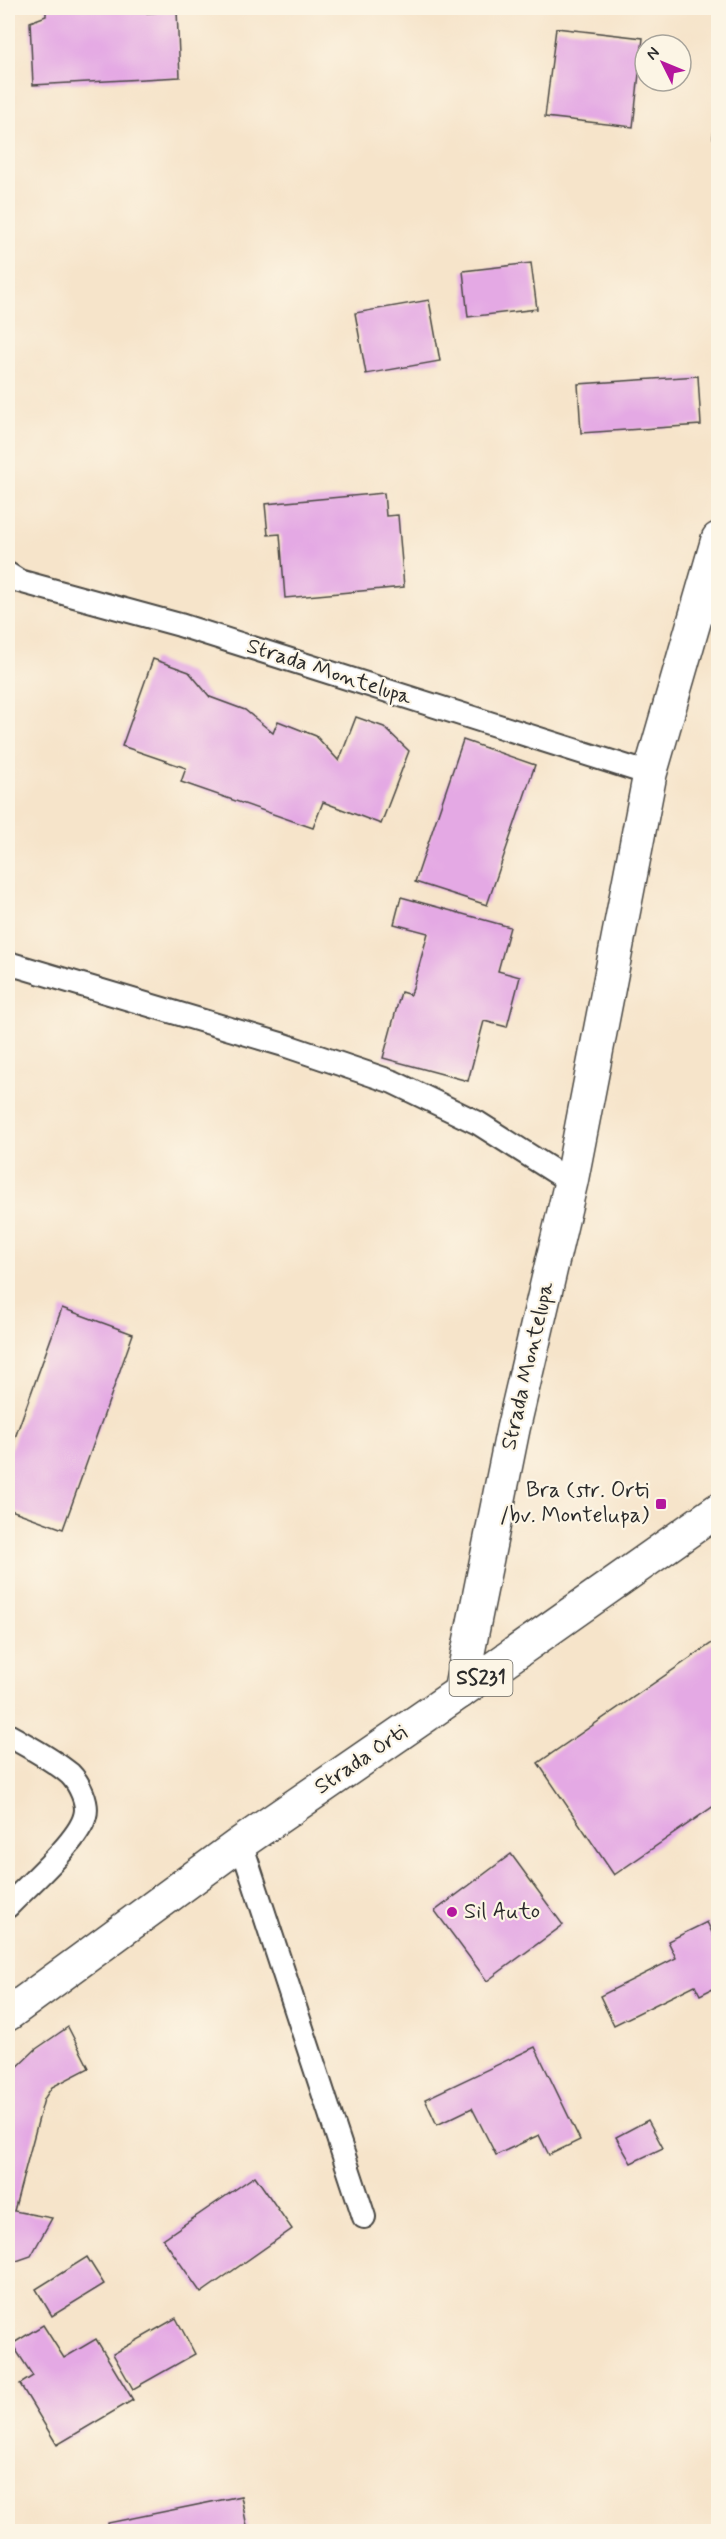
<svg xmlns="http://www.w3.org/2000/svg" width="726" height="2539" viewBox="0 0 726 2539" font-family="Mynerve,sans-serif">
  <rect width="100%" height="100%" fill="#fcf5e5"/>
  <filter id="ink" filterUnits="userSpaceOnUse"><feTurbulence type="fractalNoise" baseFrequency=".0167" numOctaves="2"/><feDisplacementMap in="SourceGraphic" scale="12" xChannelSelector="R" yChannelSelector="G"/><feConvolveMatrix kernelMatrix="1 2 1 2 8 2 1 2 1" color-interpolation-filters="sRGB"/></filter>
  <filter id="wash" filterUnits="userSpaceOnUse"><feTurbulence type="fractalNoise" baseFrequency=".008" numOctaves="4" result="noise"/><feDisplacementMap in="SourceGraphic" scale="24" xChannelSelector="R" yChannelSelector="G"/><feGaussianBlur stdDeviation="1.35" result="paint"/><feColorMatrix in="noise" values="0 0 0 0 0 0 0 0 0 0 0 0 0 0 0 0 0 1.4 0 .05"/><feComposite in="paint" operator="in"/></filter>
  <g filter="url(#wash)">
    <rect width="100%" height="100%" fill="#f6e4ca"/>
    <g id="blocks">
      <g fill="#e4a9e4">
        <polygon points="46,8 146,8 147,13 177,11 180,77 33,85 30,22 46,16"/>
        <polygon points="556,28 643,38 633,127 545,117"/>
        <polygon points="717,103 718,103 718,139 713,138"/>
        <polygon points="531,263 537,309 468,317 463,271"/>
        <polygon points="429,300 440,361 366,374 355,313"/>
        <polygon points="698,376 701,425 581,433 578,384"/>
        <polygon points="384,493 386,516 398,515 404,587 285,598 280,534 268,535 265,504"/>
        <polygon points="153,659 189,672 210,697 245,710 273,733 278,721 316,736 339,761 356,717 384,727 409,751 381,824 323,802 313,828 181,782 186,768 122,746"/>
        <polygon points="463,740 535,765 487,905 415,882"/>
        <polygon points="401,897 510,927 498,971 520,977 507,1027 484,1021 468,1081 383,1058 401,992 411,995 428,933 394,924"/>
        <polygon points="62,1308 133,1334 63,1529 8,1509 8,1457"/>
        <polygon points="718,1639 718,1803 614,1875 538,1763"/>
        <polygon points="511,1854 563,1925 487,1981 435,1911"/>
        <polygon points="707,1922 718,1945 718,1986 700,1995 695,1985 614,2025 600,1996 676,1958 668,1941"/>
        <polygon points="68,2027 89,2068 52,2087 44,2099 14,2211 52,2218 31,2256 8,2264 8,2076 36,2049"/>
        <polygon points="535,2047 580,2140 549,2155 539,2135 496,2155 472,2108 437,2125 425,2099"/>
        <polygon points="648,2120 663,2148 631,2163 616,2137"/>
        <polygon points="255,2176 292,2229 201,2293 163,2239"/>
        <polygon points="87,2257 104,2284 52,2316 36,2289"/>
        <polygon points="176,2318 195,2354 133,2389 113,2354"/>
        <polygon points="43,2325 64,2358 96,2339 133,2400 57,2445 20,2384 33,2376 12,2344"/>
        <polygon points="241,2496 248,2532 109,2532 108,2523"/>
      </g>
    </g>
  </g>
  <g filter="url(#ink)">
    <use href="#blocks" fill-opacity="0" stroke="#494743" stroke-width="1.5"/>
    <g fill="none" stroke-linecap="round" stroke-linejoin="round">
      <defs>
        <g id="lane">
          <polyline points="8,574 19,581 180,625 650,774"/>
          <polyline points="8,963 284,1045 393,1082 478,1123 571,1182"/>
          <path d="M8,1735C29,1747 51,1758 70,1774C79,1783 89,1803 85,1816C79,1841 27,1886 8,1906"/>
          <polyline points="241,1843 364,2217"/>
        </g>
        <polyline id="street" points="460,1692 513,1429 571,1182 650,774 718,539"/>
        <polyline id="primary" points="8,2014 241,1843 460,1692 718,1510"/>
      </defs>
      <use href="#lane" stroke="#494743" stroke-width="26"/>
      <use href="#street" stroke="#494743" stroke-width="36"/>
      <use href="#primary" stroke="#494743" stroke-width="36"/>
      <use href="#lane" stroke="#fff" stroke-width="22"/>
      <use href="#street" stroke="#fff" stroke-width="33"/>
      <use href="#primary" stroke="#fff" stroke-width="33"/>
    </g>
  </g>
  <g fill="#b5179e" stroke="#fcf5e5" stroke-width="2">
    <rect x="655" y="1498" width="12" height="12" rx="3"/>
    <circle cx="452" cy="1912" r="6"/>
  </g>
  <g text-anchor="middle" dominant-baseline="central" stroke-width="4.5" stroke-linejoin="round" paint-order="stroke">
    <rect fill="#fcf5e5" stroke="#6a6863" stroke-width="1.5" x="449.5" y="1660" width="63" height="36" rx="4.5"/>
    <g font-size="21" font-weight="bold" fill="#2b2b2b">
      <text x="481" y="1678">SS231</text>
    </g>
    <g font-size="22" fill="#2b2b2b" stroke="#fcf5e5">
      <text transform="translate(329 672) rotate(18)">Strada Montelupa</text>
      <text transform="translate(528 1366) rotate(-77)">Strada Montelupa</text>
      <text transform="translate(361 1760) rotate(-34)">Strada Orti</text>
    </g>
    <g font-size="22" fill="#2b2b2b" stroke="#fcf5e5" text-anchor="end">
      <text x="649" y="1491">Bra (str. Orti<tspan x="649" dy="25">/bv. Montelupa)</tspan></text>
      <text x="464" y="1912" text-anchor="start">Sil Auto</text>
    </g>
  </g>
  <rect width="726" height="2539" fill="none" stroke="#fcf5e5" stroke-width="30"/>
  <g transform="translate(663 63) rotate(313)"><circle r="28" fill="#fcf5e5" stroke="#a8a49b" stroke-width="1.5"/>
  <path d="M0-4.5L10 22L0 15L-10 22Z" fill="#b5179e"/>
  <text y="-9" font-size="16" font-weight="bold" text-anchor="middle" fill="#2b2b2b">N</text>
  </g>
</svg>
